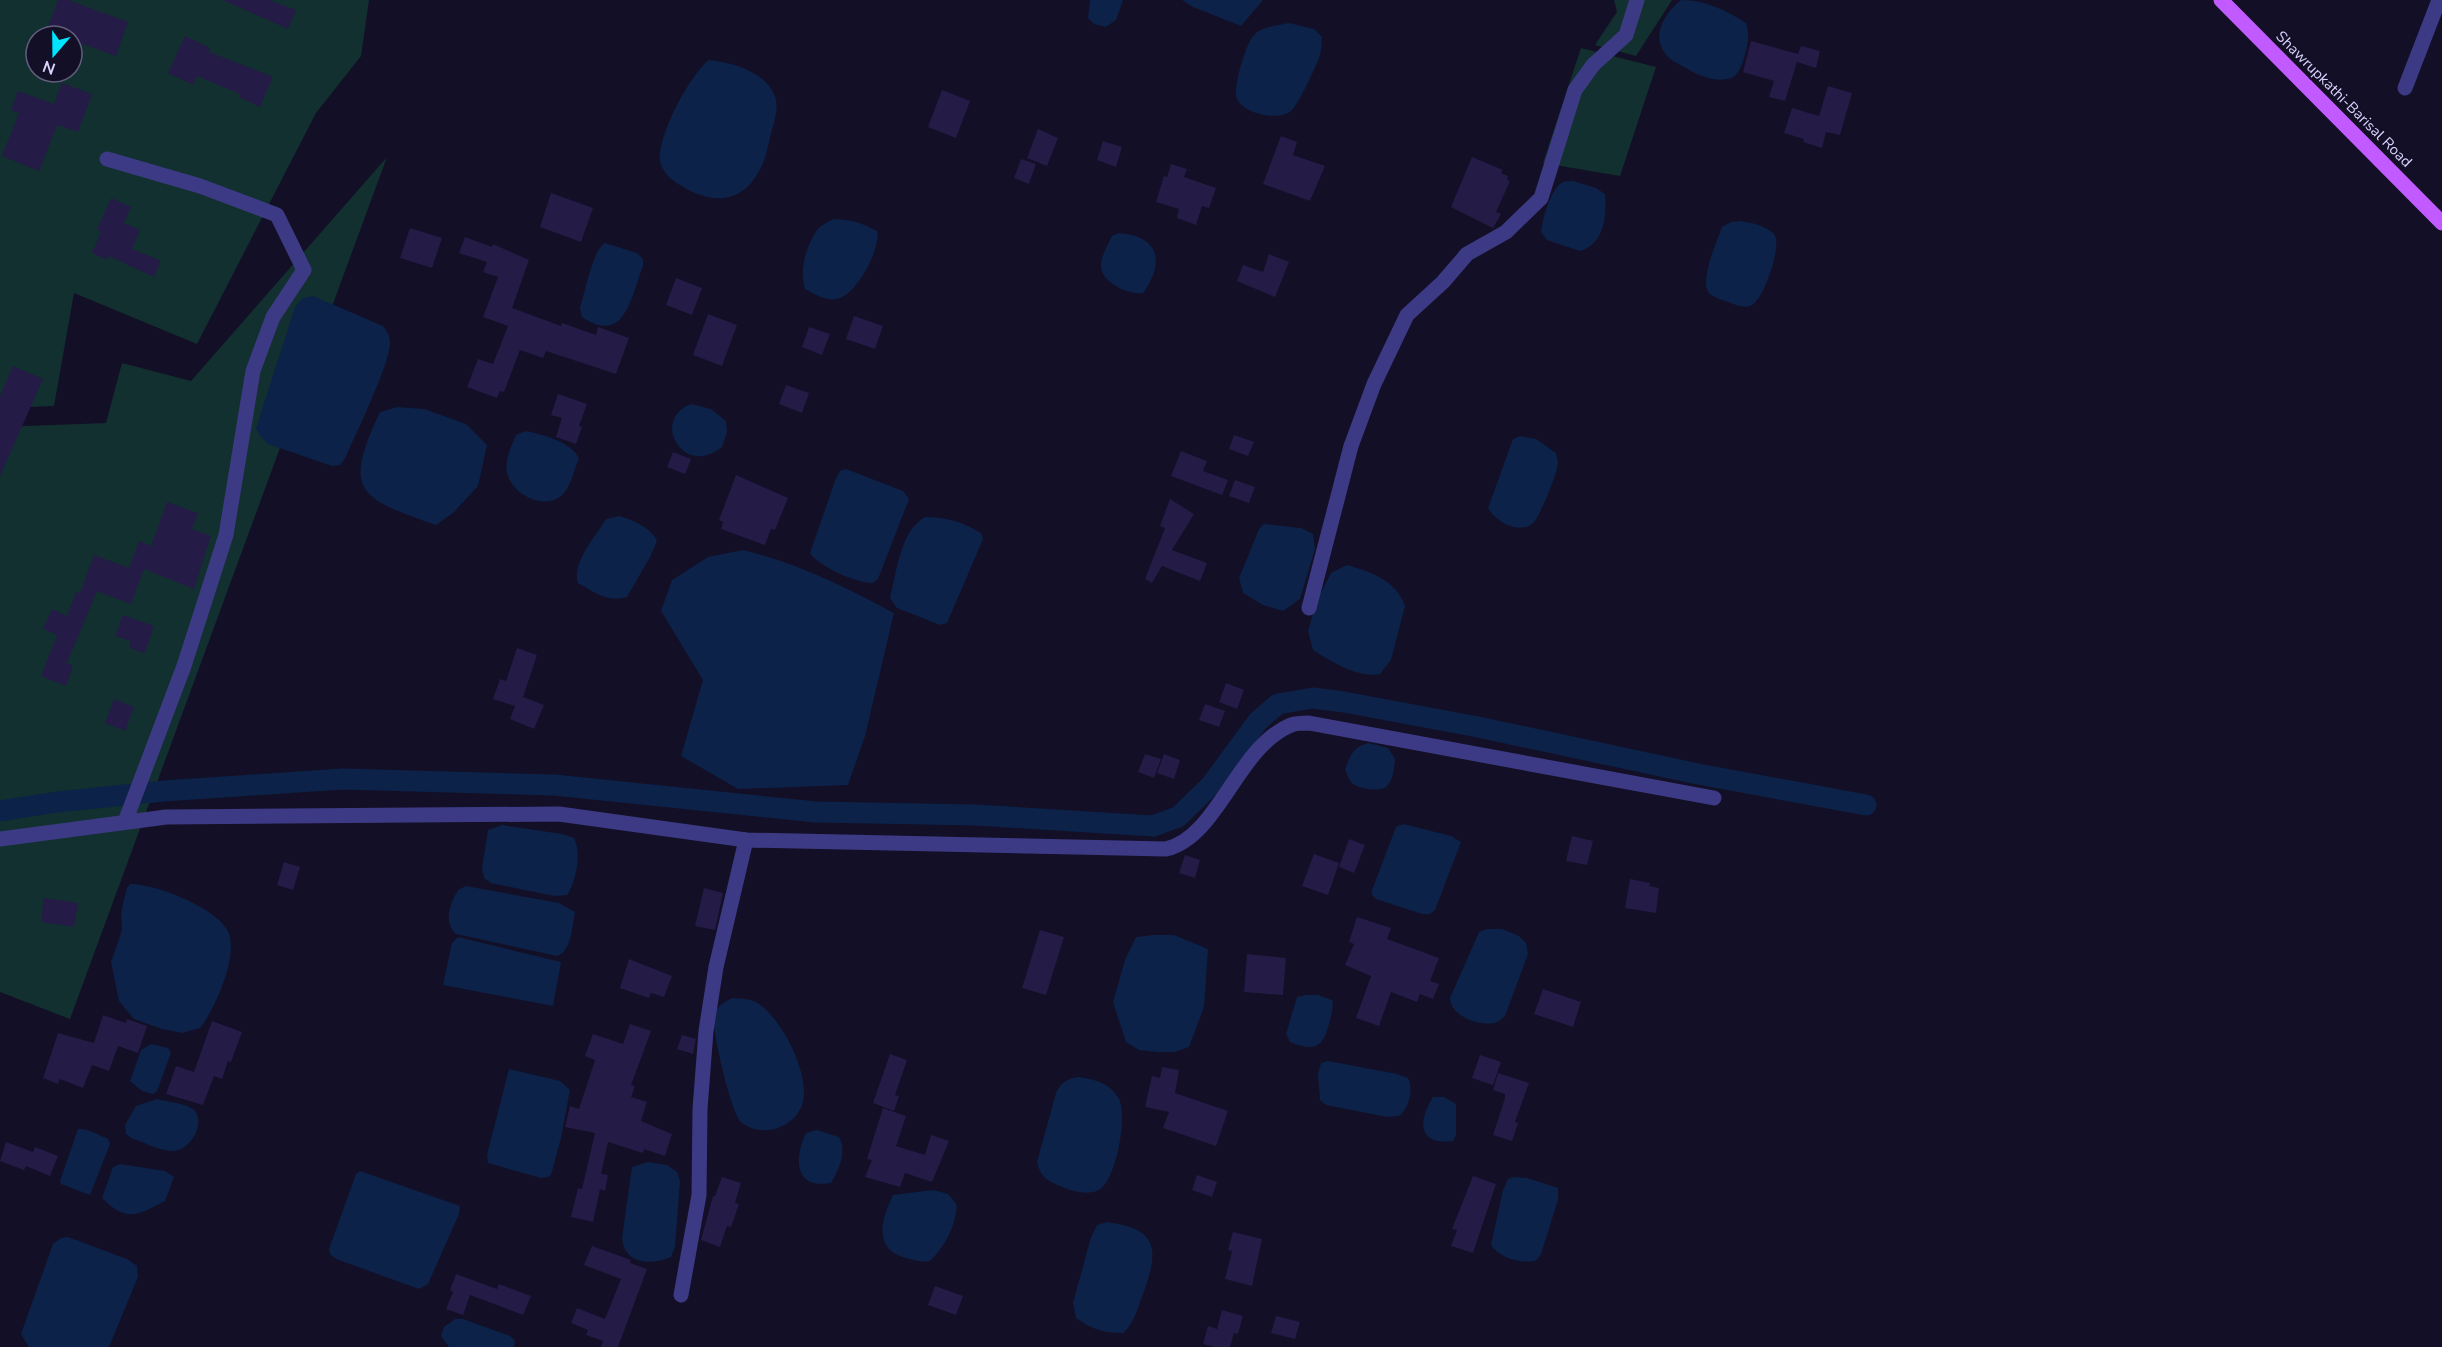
<svg xmlns="http://www.w3.org/2000/svg" width="2442" height="1347" viewBox="0 0 2442 1347" font-family="'Nunito Sans',sans-serif">
  <rect width="100%" height="100%" fill="#130f26"/>
  <g fill="#12302f" fill-rule="evenodd">
    <path d="M0,0H369L361,56L316,113L197,344L74,293L54,406L0,408ZM36,36H72V72H36Z"/>
    <polygon points="1614,0 1672,0 1636,56 1595,45 1617,12"/>
    <polygon points="1581,48 1656,67 1620,176 1543,163"/>
    <polygon points="387,157 70,1019 0,992 0,427 106,423 122,363 191,381"/>
  </g>
  <g fill="#0c2248">
    <polygon points="1090,0 1123,0 1116,20 1106,27 1094,24 1088,18"/>
    <polygon points="1182,0 1263,0 1241,26 1193,7"/>
    <path d="M1681,0C1705,0 1726,10 1746,23C1750,34 1748,44 1745,55C1743,62 1739,75 1731,78C1717,83 1699,76 1686,68C1680,65 1672,61 1667,56C1650,36 1664,14 1681,0Z"/>
    <path d="M1289,23L1314,29L1322,37C1321,42 1322,49 1320,55C1317,65 1298,106 1290,112C1282,117 1273,116 1264,115C1254,113 1241,108 1237,99C1232,90 1246,41 1255,34C1262,27 1279,25 1289,23Z"/>
    <path d="M708,60C731,62 764,71 774,94C780,106 774,122 771,134C768,144 767,156 762,165C745,204 713,206 680,185C669,179 657,166 660,152C665,123 687,81 708,60Z"/>
    <path d="M1573,181L1596,188L1605,194C1607,216 1604,244 1580,251L1547,240L1541,232C1542,220 1551,187 1563,182C1566,181 1570,181 1573,181Z"/>
    <path d="M833,219C849,219 863,223 877,231C881,249 856,297 836,299C824,301 815,294 805,289C799,269 806,247 817,230C821,225 828,222 833,219Z"/>
    <path d="M1740,221C1752,223 1765,225 1774,234C1783,244 1764,299 1752,305C1743,309 1734,304 1725,301C1720,299 1713,297 1709,293C1699,282 1717,241 1722,227L1731,222Z"/>
    <path d="M1119,233C1160,236 1165,263 1143,293C1129,295 1103,283 1101,268C1100,257 1108,245 1112,236Z"/>
    <path d="M605,243L637,253L643,259V266C631,297 625,346 582,317L580,309C584,295 593,249 605,243Z"/>
    <path d="M313,296L383,326C387,331 390,336 390,343C390,364 356,433 346,457L340,465L332,466L268,444L260,436L256,428L295,307L303,298Z"/>
    <path d="M691,404L711,409L726,421L727,432L722,447C683,479 650,419 691,404Z"/>
    <path d="M397,407L424,409L466,424L487,445L478,486L454,512L436,525C359,498 342,492 380,412Z"/>
    <path d="M526,431C543,435 570,441 579,458C574,469 571,488 561,496C544,510 514,495 508,476C503,463 511,447 516,435Z"/>
    <path d="M1520,436L1536,439L1556,453C1556,456 1558,458 1558,462C1558,472 1541,514 1534,522C1522,536 1495,522 1488,508L1513,439Z"/>
    <path d="M846,469L903,491L909,499L878,579L873,583C857,584 818,566 810,553L836,478L840,471Z"/>
    <path d="M619,516C631,519 652,528 657,541L650,557L627,597C608,603 594,592 578,583C571,563 596,536 606,519Z"/>
    <path d="M925,517C946,517 964,522 982,534L983,539L947,623L940,625L897,608L890,598C897,571 900,531 925,517Z"/>
    <polygon points="1264,524 1301,528 1313,534 1315,549 1300,599 1283,611 1263,605 1243,593 1239,578 1259,529"/>
    <path d="M743,550C797,563 845,587 894,613L865,736L848,785L738,789L681,756L703,680L661,611L672,580L708,557Z"/>
    <path d="M1347,565C1371,572 1396,580 1405,606L1391,660L1380,674C1357,678 1332,662 1313,650L1308,631L1317,600L1331,573Z"/>
    <path d="M1369,743L1388,748L1395,759C1394,768 1394,780 1386,787C1378,792 1359,789 1352,783C1349,780 1347,774 1345,770C1350,756 1353,746 1369,743Z"/>
    <polygon points="1403,824 1451,836 1461,842 1435,910 1430,914 1422,914 1376,899 1372,895 1372,890 1396,827"/>
    <path d="M502,825L562,834L574,838C582,853 576,882 567,895L554,896L491,883L484,878L482,868L488,830Z"/>
    <path d="M130,884C156,884 211,906 226,928C242,949 215,1010 200,1028L182,1033L162,1029L134,1019L119,1001L111,962L122,930L121,912L127,888Z"/>
    <path d="M466,886L559,903L575,912C572,926 572,951 557,956L456,934C443,922 450,903 458,890Z"/>
    <path d="M1487,929H1502L1519,936L1526,943L1528,954L1505,1016C1504,1017 1498,1022 1497,1022C1481,1028 1450,1016 1450,998L1479,932Z"/>
    <polygon points="1153,935 1174,935 1208,949 1204,1007 1189,1047 1175,1052 1157,1052 1139,1050 1126,1042 1113,1002 1125,960 1136,937"/>
    <polygon points="458,937 561,962 553,1006 443,985 452,943"/>
    <path d="M1306,995H1318L1332,1000C1334,1008 1331,1015 1329,1024C1323,1048 1314,1052 1290,1042L1286,1034L1297,997Z"/>
    <path d="M733,998C742,999 751,998 759,1004C783,1020 812,1078 802,1105C794,1128 762,1139 741,1122C732,1115 711,1029 714,1016C716,1006 724,1002 733,998Z"/>
    <polygon points="151,1044 168,1048 171,1053 157,1091 153,1094 142,1091 130,1081 141,1050"/>
    <path d="M1328,1061L1397,1074L1408,1078C1414,1090 1409,1108 1399,1116L1387,1117L1326,1105L1320,1100L1318,1074L1321,1063Z"/>
    <polygon points="509,1069 560,1081 570,1090 561,1138 551,1175 548,1177 541,1178 488,1163 487,1155"/>
    <path d="M1078,1077C1094,1079 1109,1083 1118,1097C1129,1113 1116,1185 1097,1191C1085,1195 1071,1191 1060,1186C1047,1181 1040,1176 1037,1162L1056,1093C1061,1082 1067,1079 1078,1077Z"/>
    <path d="M1433,1097H1444L1456,1104V1135L1453,1141C1417,1146 1418,1120 1433,1097Z"/>
    <path d="M157,1099C168,1102 186,1103 194,1110C207,1123 189,1153 171,1151C158,1150 143,1142 131,1138L126,1134L125,1125L136,1106Z"/>
    <path d="M78,1129C88,1128 99,1135 108,1139L110,1144L90,1195L61,1184L60,1181Z"/>
    <path d="M817,1130L839,1137C847,1151 839,1170 831,1183C794,1190 794,1158 806,1133Z"/>
    <path d="M648,1162L667,1165L677,1172L680,1181L675,1247L671,1257C651,1266 624,1264 622,1238L632,1167Z"/>
    <path d="M120,1164L165,1171L174,1177L165,1201C137,1215 127,1223 102,1198L113,1167Z"/>
    <polygon points="360,1171 460,1206 459,1214 428,1284 419,1289 336,1259 330,1254 329,1249 356,1174"/>
    <path d="M1513,1177L1527,1178L1558,1188V1200L1541,1254L1537,1260C1523,1265 1499,1258 1491,1245L1503,1190L1508,1179Z"/>
    <path d="M934,1190L948,1194L957,1205C955,1227 946,1245 930,1261C922,1263 915,1260 906,1258C873,1250 881,1219 893,1195Z"/>
    <path d="M1107,1222C1162,1229 1158,1253 1142,1297C1137,1309 1134,1324 1123,1333C1104,1333 1091,1329 1076,1318L1073,1303L1091,1237L1097,1225Z"/>
    <polygon points="68,1237 127,1259 137,1266 138,1277 109,1347 29,1347 21,1334 53,1244 61,1238"/>
    <polygon points="455,1319 463,1319 510,1336 515,1341 514,1347 449,1347 441,1336 444,1327"/>
  </g>
  <g fill="none" stroke-linecap="round" stroke-linejoin="round">
    <polyline stroke="#0c2248" stroke-width="21" points="0,811 57,802 164,791 343,779 554,785 816,812 976,815 1153,826 1178,817 1211,785 1258,721 1278,704 1313,698 1344,702 1478,727 1698,774 1866,805"/>
  </g>
  <g fill="#241b47">
    <polygon points="58,0 68,0 128,22 116,56 72,40 72,36 62,36 47,30"/>
    <polygon points="223,0 269,0 296,10 288,29"/>
    <polygon points="185,36 210,48 209,52 273,77 260,107 239,97 240,94 197,76 193,85 168,73"/>
    <polygon points="1751,41 1798,54 1801,46 1820,51 1816,68 1797,62 1785,101 1769,97 1774,81 1743,72"/>
    <polygon points="62,83 92,94 78,132 57,125 39,171 2,156 19,113 11,110 18,91 54,104"/>
    <polygon points="1828,86 1852,93 1840,135 1826,132 1822,148 1803,142 1804,139 1784,133 1792,108 1819,116"/>
    <polygon points="942,90 970,101 956,138 928,127"/>
    <polygon points="1038,129 1058,138 1047,166 1027,158"/>
    <polygon points="1281,136 1297,142 1293,155 1325,166 1310,201 1263,184"/>
    <polygon points="1103,141 1122,147 1116,167 1097,160"/>
    <polygon points="1472,157 1503,170 1501,173 1508,176 1507,180 1510,181 1496,212 1501,214 1493,228 1451,207"/>
    <polygon points="1021,159 1036,164 1029,184 1014,178"/>
    <polygon points="1171,164 1187,169 1184,177 1216,188 1209,208 1202,206 1196,225 1177,218 1179,209 1156,202 1164,176 1167,177"/>
    <polygon points="551,193 593,208 581,242 540,227"/>
    <polygon points="111,198 131,207 124,223 140,230 132,249 161,261 154,277 109,256 107,260 92,253 101,232 97,230"/>
    <polygon points="410,228 442,238 432,268 400,258"/>
    <polygon points="465,237 492,247 493,244 529,260 512,308 561,326 562,323 596,335 598,327 629,338 616,374 546,351 543,358 520,350 504,392 500,391 497,398 467,387 478,359 493,364 508,326 483,317 498,277 483,272 487,262 459,253"/>
    <polygon points="1269,254 1289,262 1275,297 1237,281 1243,265 1263,272"/>
    <polygon points="676,278 702,288 692,315 666,305"/>
    <polygon points="708,314 737,325 722,366 693,355"/>
    <polygon points="854,316 883,326 875,349 846,339"/>
    <polygon points="809,327 830,334 822,355 802,347"/>
    <polygon points="13,366 43,379 0,476 0,396"/>
    <polygon points="786,385 809,393 802,413 779,404"/>
    <polygon points="558,394 587,404 579,426 582,427 576,444 556,437 562,418 551,415"/>
    <polygon points="1234,435 1254,442 1248,456 1229,449"/>
    <polygon points="1181,451 1207,461 1203,471 1228,480 1222,495 1171,476"/>
    <polygon points="673,452 691,459 685,474 667,467"/>
    <polygon points="736,475 788,498 775,530 771,529 765,545 721,529 723,522 719,520"/>
    <polygon points="1235,480 1255,487 1249,503 1229,496"/>
    <polygon points="1170,499 1194,514 1172,550 1207,563 1200,581 1162,566 1152,583 1145,579 1165,528 1160,526"/>
    <polygon points="167,502 198,513 192,529 211,536 194,589 144,569 131,604 97,591 67,663 73,666 66,686 41,676 57,635 43,629 52,609 67,616 76,592 80,593 94,555 129,568 139,541 151,546"/>
    <polygon points="123,615 154,626 145,653 129,648 131,641 115,636"/>
    <polygon points="517,648 537,655 523,697 544,705 534,729 510,719 515,706 493,699 500,679 506,681"/>
    <polygon points="1226,683 1244,690 1237,709 1219,702"/>
    <polygon points="114,699 134,707 125,731 105,723"/>
    <polygon points="1205,704 1225,711 1219,727 1199,720"/>
    <polygon points="1145,754 1161,759 1154,778 1138,772"/>
    <polygon points="1164,754 1180,760 1174,779 1157,773"/>
    <polygon points="1572,836 1593,841 1587,865 1566,861"/>
    <polygon points="1349,839 1365,845 1354,873 1339,867"/>
    <polygon points="1314,854 1339,863 1328,895 1302,886"/>
    <polygon points="1185,855 1200,860 1195,878 1179,873"/>
    <polygon points="284,862 300,867 293,890 277,885"/>
    <polygon points="1630,879 1650,883 1649,886 1659,888 1656,913 1625,908"/>
    <polygon points="704,888 723,893 715,930 695,926"/>
    <polygon points="44,898 78,903 74,927 41,922"/>
    <polygon points="1357,917 1391,928 1387,939 1439,958 1430,981 1439,984 1433,999 1420,994 1417,1002 1391,992 1379,1026 1356,1018 1371,976 1345,965 1354,944 1349,942"/>
    <polygon points="1040,930 1064,937 1046,995 1022,988"/>
    <polygon points="1247,954 1286,958 1283,995 1244,992"/>
    <polygon points="629,959 672,976 664,997 651,993 649,998 620,988"/>
    <polygon points="1543,989 1581,1002 1573,1027 1534,1014"/>
    <polygon points="103,1015 126,1023 127,1019 147,1026 138,1053 118,1046 109,1071 92,1065 83,1088 60,1079 58,1084 43,1078 58,1033 94,1043"/>
    <polygon points="212,1021 242,1032 231,1062 228,1061 222,1079 214,1076 203,1105 166,1094 176,1066 194,1072"/>
    <polygon points="630,1024 651,1031 631,1085 635,1086 631,1097 647,1102 641,1121 672,1134 665,1156 644,1149 643,1153 608,1142 601,1174 608,1175 605,1191 600,1189 593,1222 571,1217 578,1188 582,1189 595,1133 565,1127 570,1106 579,1109 595,1060 585,1056 593,1034 623,1044"/>
    <polygon points="682,1035 696,1039 693,1054 677,1049"/>
    <polygon points="890,1054 907,1060 895,1095 899,1096 894,1111 873,1103"/>
    <polygon points="1480,1055 1501,1062 1493,1085 1472,1078"/>
    <polygon points="1162,1067 1179,1070 1175,1093 1228,1111 1216,1146 1163,1128 1169,1112 1145,1107 1152,1076 1160,1078"/>
    <polygon points="1498,1073 1529,1083 1515,1122 1518,1123 1512,1141 1493,1135 1505,1098 1505,1094 1493,1090"/>
    <polygon points="883,1108 906,1116 896,1146 925,1155 931,1135 949,1141 932,1182 905,1173 900,1187 865,1177 872,1160 867,1159"/>
    <polygon points="6,1142 33,1152 35,1147 58,1156 50,1176 26,1166 24,1170 0,1161"/>
    <polygon points="1197,1175 1217,1182 1212,1197 1192,1190"/>
    <polygon points="1473,1176 1496,1184 1473,1253 1451,1246 1457,1230 1452,1229"/>
    <polygon points="722,1177 741,1183 735,1203 739,1204 731,1227 727,1226 720,1247 701,1240 713,1196 715,1196"/>
    <polygon points="1233,1232 1262,1239 1252,1286 1225,1279 1232,1251 1228,1250"/>
    <polygon points="592,1246 631,1260 630,1263 647,1269 618,1347 601,1347 603,1341 586,1335 588,1330 571,1323 577,1308 605,1319 621,1279 584,1265"/>
    <polygon points="456,1274 497,1289 499,1284 531,1296 523,1315 470,1295 463,1315 446,1309 453,1292 450,1290"/>
    <polygon points="935,1286 963,1296 956,1315 928,1305"/>
    <polygon points="1222,1310 1243,1316 1238,1334 1234,1333 1230,1347 1214,1347 1203,1344 1208,1326 1217,1329"/>
    <polygon points="1276,1316 1300,1322 1295,1339 1271,1333"/>
  </g>
  <g fill="none" stroke-linecap="round" stroke-linejoin="round">
    <g stroke="#3d3a85" stroke-width="15">
      <polyline points="2405,88 2439,0"/>
      <polyline points="107,159 200,186 277,215 304,270 273,317 253,371 226,535 184,666 125,822"/>
      <polyline points="1309,608 1351,446 1374,384 1407,315 1443,282 1467,254 1506,232 1541,198 1575,90 1593,65 1626,35 1637,0"/>
      <path d="M0,839L166,817L559,814L746,840L1166,849C1219,836 1237,747 1291,725C1296,723 1303,723 1309,723L1714,798"/>
      <polyline points="681,1295 699,1195 700,1109 706,1031 716,967 746,840"/>
    </g>
    <polyline stroke="#c25bff" stroke-width="15" points="2221,0 2442,223"/>
  </g>
  <g text-anchor="middle" dominant-baseline="central" stroke-width="4.5" stroke-linejoin="round" paint-order="stroke">
    <g font-size="15" fill="#d9d4ff" stroke="#130f26">
      <text transform="translate(2344 99) rotate(45)">Shawrupkathi-Barisal Road</text>
    </g>
  </g>
  <g transform="translate(54 54) rotate(200)"><circle r="28" fill="#130f26" stroke="#625e7d" stroke-width="1.5"/>
  <path d="M0-4.5L10 22L0 15L-10 22Z" fill="#00e5ff"/>
  <text y="-9" font-size="16" font-weight="bold" text-anchor="middle" fill="#d9d4ff">N</text>
  </g>
</svg>
